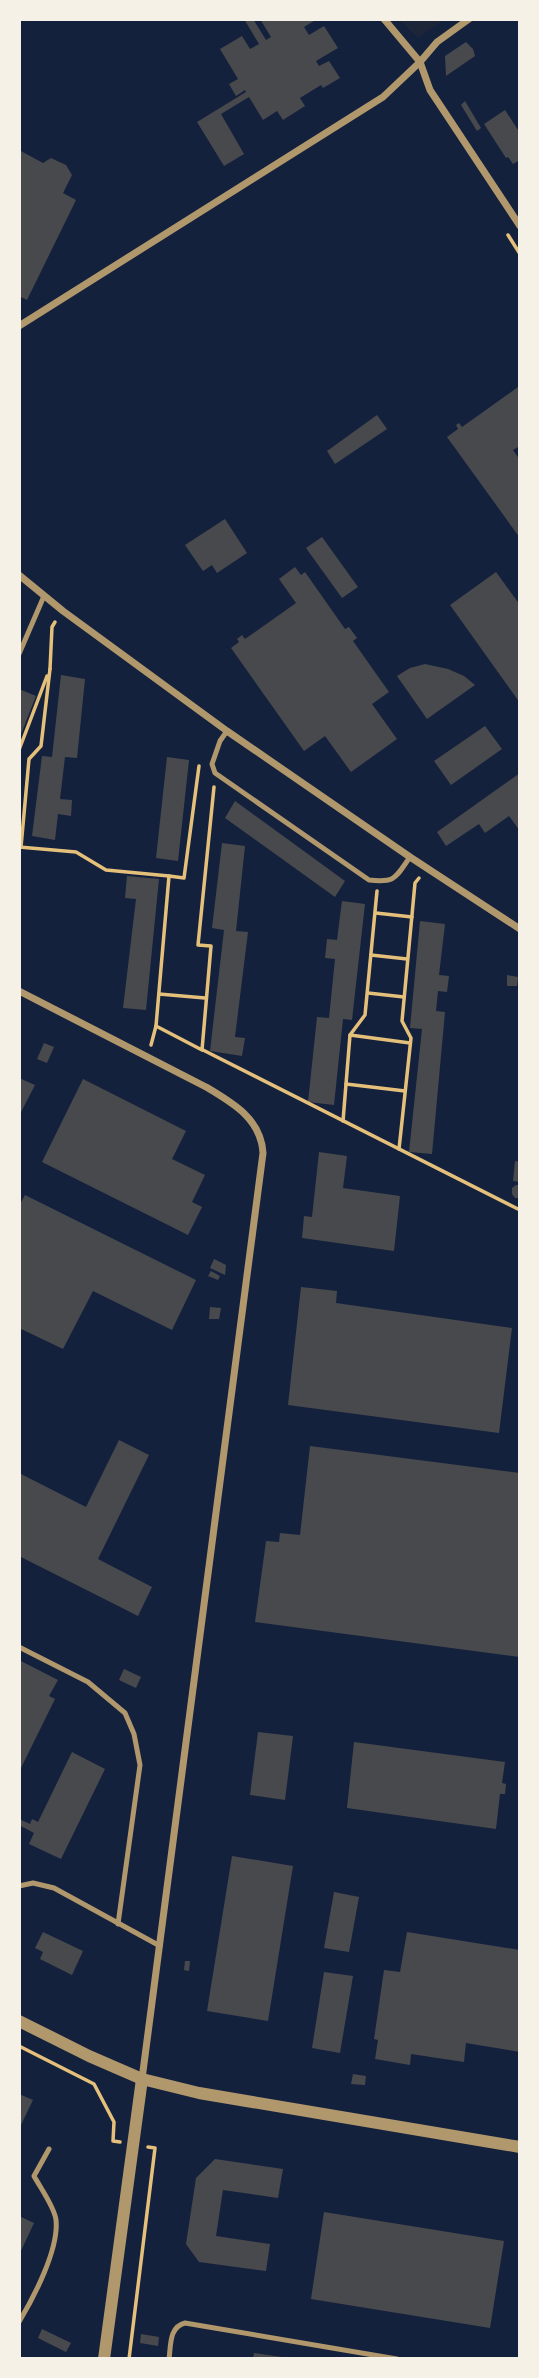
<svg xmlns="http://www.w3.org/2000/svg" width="539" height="2378" viewBox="0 0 539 2378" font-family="Roboto,sans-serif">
  <rect width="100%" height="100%" fill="#14213d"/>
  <polygon fill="#1d2539" points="399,19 445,19 418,38"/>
  <g fill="#48494c">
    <polygon points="244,19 253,19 266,40 271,37 260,19 317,19 304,27 309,35 324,26 338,48 316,61 319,66 329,61 340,78 323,88 321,85 300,98 305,106 283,120 277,111 263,120 249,97 221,114 244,154 224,166 197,122 246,92 245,90 236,96 229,84 238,79 220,49 242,36 250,49 259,44"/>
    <polygon points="466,42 473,49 475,56 446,76 445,56"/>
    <polygon points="465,101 481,128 477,131 461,105"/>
    <polygon points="505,110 520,133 520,160 513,164 508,157 506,158 484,124"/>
    <polygon points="19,150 43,163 51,158 66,165 72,175 63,193 76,200 27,300 19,296"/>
    <polygon points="518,387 520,446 513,450 520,460 520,538 447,437 458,429 456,425 459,423 462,427"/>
    <polygon points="377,415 387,429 335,464 327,451"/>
    <polygon points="225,519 247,553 217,573 212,565 203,571 185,545"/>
    <polygon points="322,537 358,587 342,598 306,548"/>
    <polygon points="295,567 301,575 305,572 345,629 349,627 357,638 353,641 389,692 372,704 397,739 351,772 325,736 304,751 231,648 239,642 237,639 242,635 245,639 296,603 279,579"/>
    <polygon points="496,572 520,605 520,703 450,605"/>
    <polygon points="425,664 448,669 464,676 475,685 427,719 397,676 410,668"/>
    <polygon points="61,675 85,679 77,758 65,757 60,799 72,800 71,816 58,814 55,840 32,836 42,756 52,757"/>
    <polygon points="19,689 36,696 19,739"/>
    <polygon points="485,726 502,749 451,785 434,761"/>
    <polygon points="167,757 189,760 178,861 156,858"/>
    <polygon points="520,773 520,831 509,816 485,833 479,824 446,846 437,832"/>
    <polygon points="235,801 345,881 335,897 225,818"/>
    <polygon points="222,843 245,846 236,931 248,932 235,1037 245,1038 242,1056 210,1051 224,930 212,928"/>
    <polygon points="127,876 159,879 146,1010 123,1008 136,899 125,898"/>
    <polygon points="342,901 365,904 352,1020 343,1019 334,1105 308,1102 317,1017 329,1018 335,959 325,958 327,939 337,940"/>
    <polygon points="420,921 445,924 439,975 449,976 447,992 438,991 436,1011 445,1012 432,1154 409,1152 422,1029 410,1028"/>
    <polygon points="507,975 518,977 517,986 507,986"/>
    <polygon points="44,1043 54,1047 47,1063 37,1059"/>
    <polygon points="19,1078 35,1085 19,1116"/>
    <polygon points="83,1079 186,1131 172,1159 205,1175 192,1202 202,1207 188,1235 42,1162"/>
    <polygon points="319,1152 347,1156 343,1188 400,1196 394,1251 302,1238 304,1216 312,1217"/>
    <polygon points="515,1161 520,1162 520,1182 513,1181"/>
    <polygon points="516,1185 520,1185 520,1198 515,1198 512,1194 512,1188"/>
    <polygon points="25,1195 196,1280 172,1330 93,1291 63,1349 19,1328 19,1206"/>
    <polygon points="214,1259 226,1265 225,1275 210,1268"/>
    <polygon points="211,1271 220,1276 218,1280 208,1276"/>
    <polygon points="301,1287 337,1291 336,1303 512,1328 499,1433 288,1405"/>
    <polygon points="210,1307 221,1308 219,1319 209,1319"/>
    <polygon points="119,1440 149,1455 98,1559 152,1587 138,1616 19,1556 19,1473 86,1507"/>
    <polygon points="310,1446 520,1473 520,1657 255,1622 266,1541 279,1542 280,1533 300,1535"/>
    <polygon points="19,1660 58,1680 49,1696 55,1699 19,1772"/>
    <polygon points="124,1669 141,1677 136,1688 119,1680"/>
    <polygon points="258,1732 293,1736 285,1800 250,1795"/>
    <polygon points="354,1742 505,1762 502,1783 506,1784 505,1794 500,1794 496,1829 347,1808"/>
    <polygon points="72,1752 105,1769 61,1859 29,1844 34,1833 19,1825 19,1819 30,1824 32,1819 38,1822"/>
    <polygon points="232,1856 293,1866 268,2021 207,2011"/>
    <polygon points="334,1892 359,1897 349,1952 324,1948"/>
    <polygon points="43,1932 83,1951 72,1975 40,1959 43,1952 35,1948"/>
    <polygon points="407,1932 520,1950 520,2052 466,2043 464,2062 411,2054 410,2065 375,2059 378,2040 374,2039 384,1970 400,1972"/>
    <polygon points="185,1961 190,1961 189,1971 184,1970"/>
    <polygon points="324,1972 353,1976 340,2053 312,2048"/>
    <polygon points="353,2074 366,2076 365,2085 351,2084"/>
    <polygon points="19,2094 33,2100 19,2129"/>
    <polygon points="215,2159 283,2169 278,2198 223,2190 216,2236 270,2244 266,2271 199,2262 186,2244 196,2178"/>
    <polygon points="324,2212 504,2241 490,2328 311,2299"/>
    <polygon points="19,2216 34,2223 19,2255"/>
    <polygon points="42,2329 71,2343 66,2352 38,2338"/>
    <polygon points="141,2334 159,2337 158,2346 140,2343"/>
    <polygon points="254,2353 282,2357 282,2359 253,2359"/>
  </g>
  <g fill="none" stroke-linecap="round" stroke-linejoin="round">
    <g stroke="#e5c07b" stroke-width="3.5">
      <polyline points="508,235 520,254"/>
      <polyline points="50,669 52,627 55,622"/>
      <polyline points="19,750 47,676"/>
      <polyline points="199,766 184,878 169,876 156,1026 202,1050 211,946 198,945 214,787"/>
      <polyline points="19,847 76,852 106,870 169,876"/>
      <polyline points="21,847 29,759 41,746 50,669"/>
      <polyline points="376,913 412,917"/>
      <polyline points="371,955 407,959"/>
      <polyline points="368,993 404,997"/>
      <polyline points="159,994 205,998"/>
      <polyline points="350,1035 410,1043"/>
      <polyline points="151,1045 156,1026"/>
      <polyline points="203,1050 520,1210"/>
      <polyline points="346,1084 405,1091"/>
      <polyline points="343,1121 350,1035 365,1015 377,891"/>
      <polyline points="399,1149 411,1038 402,1021 415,883 419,878"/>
      <polyline points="19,2046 94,2084 114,2122 113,2141 120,2142"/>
      <polyline points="129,2359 155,2148 148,2147"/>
    </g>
    <g stroke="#b1986c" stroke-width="5">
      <polyline points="19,654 44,596"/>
      <path d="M227,731L220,741L212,764L215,773L369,880C396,883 395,878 410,857"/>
      <polyline points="19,1647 88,1682 125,1713 134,1734 140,1765 118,1924"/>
      <polyline points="19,1886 33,1883 54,1888 160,1946"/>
      <path d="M19,2322C34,2297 59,2249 56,2220C55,2208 40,2187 34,2176L49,2149"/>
      <path d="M169,2359C171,2345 169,2327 185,2323L397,2359"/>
    </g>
    <g stroke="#b1986c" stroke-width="7">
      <polyline points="384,19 420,62 430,90 520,226"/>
      <polyline points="19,326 383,97 420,62 437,42 469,19"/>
      <polyline points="19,575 63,611 227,731 410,857 520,929"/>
      <path d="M19,991L206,1087C233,1103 261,1119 263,1153L142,2079"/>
    </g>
    <g stroke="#b1986c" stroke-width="12">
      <polyline points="19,2021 89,2056 142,2079 199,2093 520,2147"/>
      <polyline points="104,2359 142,2079"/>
    </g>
  </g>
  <rect width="539" height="2378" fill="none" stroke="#f6f1e7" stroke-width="42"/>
</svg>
